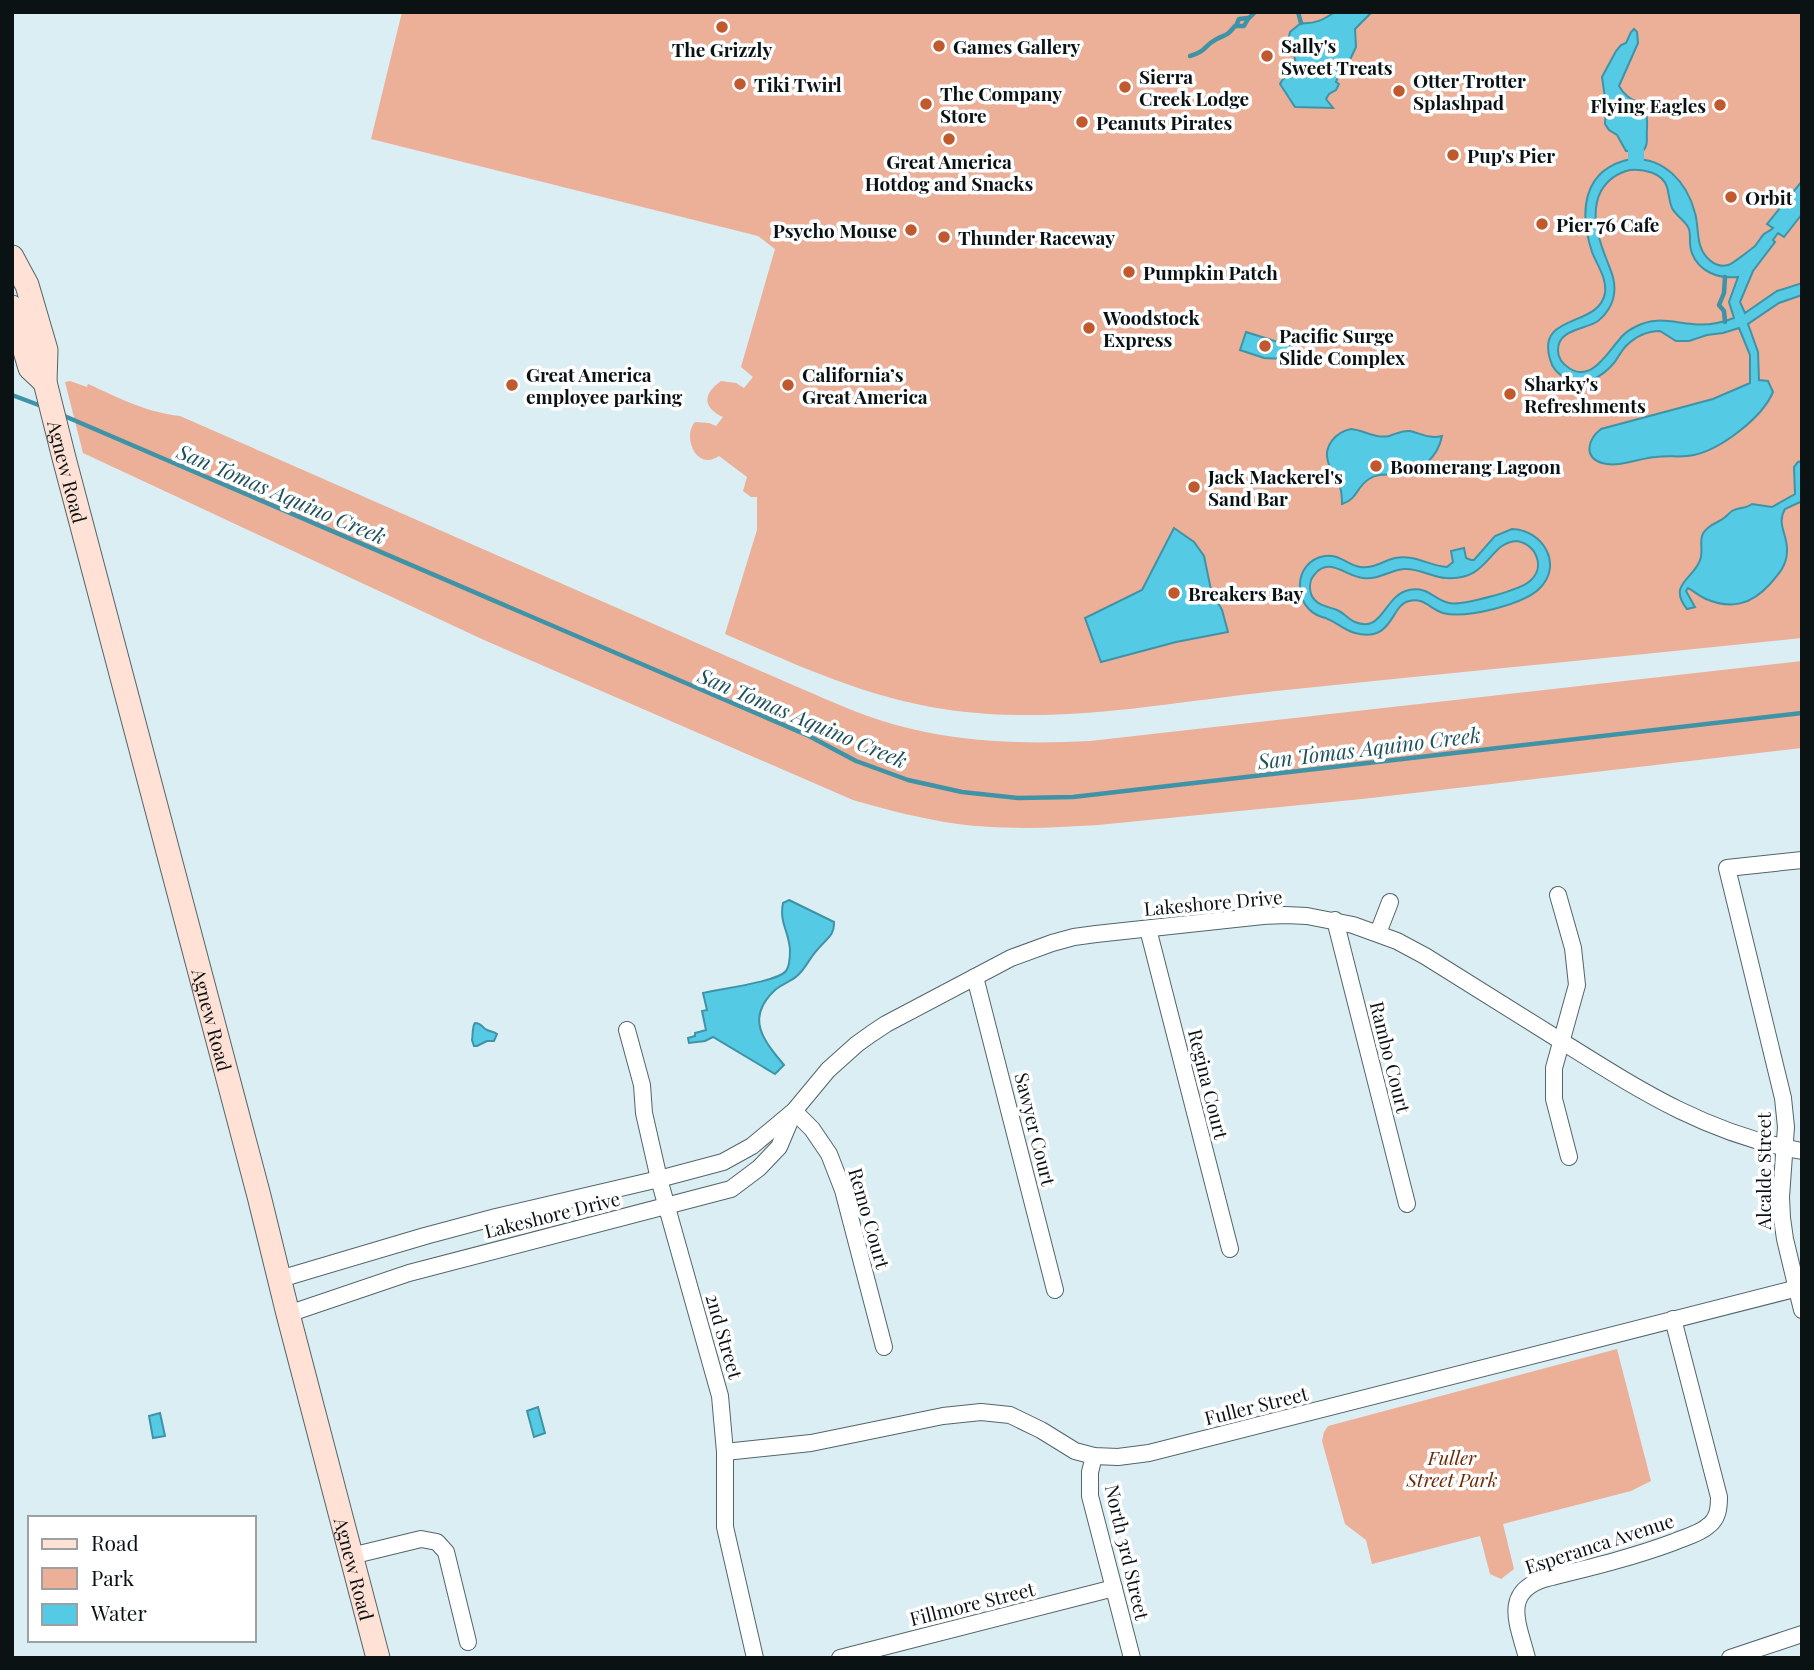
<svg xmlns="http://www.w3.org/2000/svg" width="1814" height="1670" viewBox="0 0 1814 1670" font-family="'Playfair Display',serif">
  <rect width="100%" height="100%" fill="#daeef4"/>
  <g fill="#ecaf98">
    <path d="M402,12H1802V638C1627,656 1451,673 1276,691C1161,703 1046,728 931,707C858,694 792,663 725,634L757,530V497H751L743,491L747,477L719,456C696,472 682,436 695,422L709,423L716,426L723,417C702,407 703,394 721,381L736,383L744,388L753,377L741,367L775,249L758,236L371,139Z"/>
    <path d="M70,381L87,387L88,384C119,398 145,412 180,416L795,686C833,702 871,720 912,729C970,743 1030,744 1090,741L1802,661V748L1362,799L1098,825C1051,828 1004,830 958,824C922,819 888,810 853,800L484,640L83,453L65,382Z"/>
    <polygon points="1617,1349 1651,1481 1631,1491 1503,1524 1514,1569 1501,1579 1490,1574 1480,1536 1372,1564 1366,1540 1345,1524 1322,1441 1324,1432 1328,1426"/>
  </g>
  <g fill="#55cae4" stroke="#3f93a6" stroke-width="2" fill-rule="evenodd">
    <path d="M1335,12H1372L1355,29L1356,47L1348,64L1344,63L1336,82L1339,84L1336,90L1329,94L1326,99L1333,108L1295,107L1280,84C1284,75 1294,73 1296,63L1294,55L1287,46L1290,32L1301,23C1315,24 1323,20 1335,12Z"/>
    <path d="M1634,29L1637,32L1638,43L1619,86C1632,109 1649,94 1647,129C1646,138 1649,144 1643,151H1626L1617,135L1609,130L1605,124L1606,105L1602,77L1616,51L1621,45L1626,43L1631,32Z"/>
    <path d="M1631,159C1664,157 1687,182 1695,213C1698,223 1697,234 1700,245C1703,256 1715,269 1728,265C1733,264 1748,251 1754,247C1758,243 1760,238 1764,234C1767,232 1770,231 1773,228L1767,224L1802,181V214L1784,237L1778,233L1773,240L1775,242L1753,271L1740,302L1745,313L1777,291L1802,283V295L1779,303L1748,324L1758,352L1759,380L1768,381L1773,392C1762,418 1721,449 1694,455C1682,458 1668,455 1656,457C1639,458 1619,468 1602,463C1583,457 1588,439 1601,429L1713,399L1750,383V355L1739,328L1723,333L1707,335L1689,341H1676L1660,331C1647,331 1635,337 1626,346C1621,351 1618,358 1614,363C1602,377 1585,387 1567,379C1559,375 1552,368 1550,359C1536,313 1599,328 1605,293C1607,278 1597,265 1592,252C1579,212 1582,169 1631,159ZM1630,170C1643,169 1662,172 1667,187C1669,194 1669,201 1672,208C1676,216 1686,221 1689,229C1691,236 1689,243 1691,250C1697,272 1719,279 1738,277L1729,302L1734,318C1721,323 1707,326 1692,324C1671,322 1655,316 1635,327C1629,330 1623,334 1619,340C1607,353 1591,383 1569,368C1563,364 1558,358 1558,351C1557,329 1585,330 1598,321C1606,315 1613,304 1614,294C1616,281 1611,271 1606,258C1598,238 1590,212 1601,191C1608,179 1617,173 1630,170Z"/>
    <polygon points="1246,332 1294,347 1289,361 1282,359 1264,358 1240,350"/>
    <path d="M1351,429C1364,430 1375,439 1389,436C1396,434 1402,430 1410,431C1422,434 1430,439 1442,436C1438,456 1422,472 1401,474C1390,476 1380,472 1369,479C1356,487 1358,499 1342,504C1342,499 1342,493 1340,487C1337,478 1331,471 1328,462C1323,446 1336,432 1351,429Z"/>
    <path d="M1802,461V505L1800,502L1785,509C1776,524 1788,535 1787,551C1787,565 1779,574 1770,584C1752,604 1732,610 1706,599C1699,596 1694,591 1688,588L1686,591L1695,607L1687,609C1666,583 1697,578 1701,557C1703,544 1697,536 1709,527C1714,523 1719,522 1724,518C1727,516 1729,513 1732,511C1739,507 1745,509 1752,504L1772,507L1795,494L1794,467L1798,462Z"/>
    <polygon points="1174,528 1194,542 1204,556 1211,590 1222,610 1228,632 1176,642 1101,662 1085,618 1142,590"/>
    <path d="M1512,529C1543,530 1564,565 1539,589C1522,605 1465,619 1443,613C1430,609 1424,597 1409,601C1390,605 1394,643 1355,633C1343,630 1335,620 1322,617C1292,608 1292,561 1325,556C1340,554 1347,565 1360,567C1373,569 1383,561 1395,558C1415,554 1429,566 1447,567L1453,562L1451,551L1464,548L1466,558L1471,560H1474L1495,536ZM1517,541C1536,544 1546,567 1530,581C1520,590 1462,606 1449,603C1434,600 1428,586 1409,590C1384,595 1383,634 1355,622C1348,619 1344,613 1337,610C1327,606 1316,606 1311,594C1309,587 1310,579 1315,574C1329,556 1347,577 1363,578C1379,580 1390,570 1404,569C1419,568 1431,577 1446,578C1490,581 1488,542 1517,541Z"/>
    <path d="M789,900L834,922C835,935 826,939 818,949C810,957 806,968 798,975C792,981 782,984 775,990C745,1018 763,1040 784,1065L775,1074L713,1037L705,1041L689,1043L688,1038L695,1036V1033L706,1030L702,1011L707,1010L703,993C719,989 777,982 786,971C790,966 790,957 790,950C789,931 779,923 783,903Z"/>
    <path d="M475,1023C482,1023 482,1028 487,1030C491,1032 494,1031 497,1034L494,1041H487L477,1046H474L472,1040C473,1036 472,1026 475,1023Z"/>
    <polygon points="538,1407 545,1433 534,1437 527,1411"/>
    <polygon points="160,1413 165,1436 153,1438 149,1416"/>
  </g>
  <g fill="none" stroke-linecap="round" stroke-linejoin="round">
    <g stroke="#3f93a6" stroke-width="4.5">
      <polyline points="1298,12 1301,23"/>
      <polyline points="1236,26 1239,19 1248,18"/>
      <path d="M1190,56C1207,51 1204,46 1215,40C1226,34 1226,37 1235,26H1244L1248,19L1255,12"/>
      <polyline points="1725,322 1724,311 1719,305 1724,293 1725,277"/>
      <polyline points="12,395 44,407"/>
      <polyline points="62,415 809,736 856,761 908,780 962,792 1018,798 1073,797 1802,713"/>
    </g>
    <polyline stroke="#55cae4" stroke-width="16" points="1636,159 1636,151"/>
    <defs>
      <g id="street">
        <polyline points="1802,860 1727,868 1783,1098 1786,1127 1781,1197 1782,1218 1785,1239 1802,1310"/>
        <polyline points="1558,895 1573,948 1577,985 1554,1068 1554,1099 1569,1157"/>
        <polyline points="1335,920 1407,1204"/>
        <polyline points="1148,929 1230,1249"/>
        <polyline points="1378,933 1390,902"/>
        <polyline points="975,977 1055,1290"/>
        <polyline points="627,1030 642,1085 644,1113 659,1179 720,1396 725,1452 725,1527 755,1658"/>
        <polyline points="794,1111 812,1129 829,1154 843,1190 884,1347"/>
        <path d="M280,1279L425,1236L496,1217L659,1179L723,1162L752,1146L794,1111L828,1070L857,1044L871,1034L886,1024L1011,958L1052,943L1074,937L1096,934L1263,916L1285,915L1307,916L1353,925L1397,941L1425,956C1471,985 1516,1013 1561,1041C1641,1091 1707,1134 1802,1151"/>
        <polyline points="288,1314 409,1273 731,1189 759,1168 779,1147 793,1114"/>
        <polyline points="725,1452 811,1443 943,1416 981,1412 1010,1415 1041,1430 1075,1451 1094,1456 1118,1457 1149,1453 1802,1287"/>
        <polyline points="1094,1456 1090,1472 1090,1496 1132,1658"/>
        <polyline points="351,1556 421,1539 437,1542 446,1552 468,1642"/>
        <polyline points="840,1658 1114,1588"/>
        <path d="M1527,1658C1519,1626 1501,1593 1544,1579C1588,1568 1631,1558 1674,1542C1685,1537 1699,1534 1708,1526C1718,1519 1719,1508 1719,1497L1673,1319"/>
        <polyline points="1730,1658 1802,1634"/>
      </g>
      <g id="secondary">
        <path id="s1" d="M12,257L27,285L46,350L45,382L64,458L259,1196L288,1314L378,1658"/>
        <polyline points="12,307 30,368 45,382"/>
      </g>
    </defs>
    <use href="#street" stroke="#536569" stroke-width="18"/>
    <use href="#secondary" stroke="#536569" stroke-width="25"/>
    <use href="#street" stroke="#fff" stroke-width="16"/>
    <use href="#secondary" stroke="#ffe1d5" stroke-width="23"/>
  </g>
  <g fill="#c0592e" stroke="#fff" stroke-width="2.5">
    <circle cx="722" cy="27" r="7"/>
    <circle cx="939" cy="46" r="7"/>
    <circle cx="1267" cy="56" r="7"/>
    <circle cx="740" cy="84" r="7"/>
    <circle cx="1125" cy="87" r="7"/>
    <circle cx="1399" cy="91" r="7"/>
    <circle cx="926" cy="104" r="7"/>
    <circle cx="1720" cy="105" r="7"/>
    <circle cx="1082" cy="122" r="7"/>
    <circle cx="949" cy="139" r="7"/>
    <circle cx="1453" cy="155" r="7"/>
    <circle cx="1731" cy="197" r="7"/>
    <circle cx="1542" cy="224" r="7"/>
    <circle cx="911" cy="230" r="7"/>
    <circle cx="944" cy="237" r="7"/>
    <circle cx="1129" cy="272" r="7"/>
    <circle cx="1089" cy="328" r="7"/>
    <circle cx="1265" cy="346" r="7"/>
    <circle cx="512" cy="385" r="7"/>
    <circle cx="788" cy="385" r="7"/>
    <circle cx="1510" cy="394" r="7"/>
    <circle cx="1376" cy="466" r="7"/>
    <circle cx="1194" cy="487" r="7"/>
    <circle cx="1174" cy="593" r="7"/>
  </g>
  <g text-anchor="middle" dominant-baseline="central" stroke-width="7" stroke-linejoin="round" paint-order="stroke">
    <g font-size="19" font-weight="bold" fill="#0b1214" stroke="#fff" text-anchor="start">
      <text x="1281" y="45">Sally's<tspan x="1281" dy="22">Sweet Treats</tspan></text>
      <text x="953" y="46">Games Gallery</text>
      <text x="722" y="49" text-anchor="middle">The Grizzly</text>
      <text x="1139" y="76">Sierra<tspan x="1139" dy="22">Creek Lodge</tspan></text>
      <text x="1413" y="80">Otter Trotter<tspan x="1413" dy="22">Splashpad</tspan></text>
      <text x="754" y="84">Tiki Twirl</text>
      <text x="940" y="93">The Company<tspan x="940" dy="22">Store</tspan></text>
      <text x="1706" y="105" text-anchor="end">Flying Eagles</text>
      <text x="1096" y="122">Peanuts Pirates</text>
      <text x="1467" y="155">Pup's Pier</text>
      <text x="949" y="161" text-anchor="middle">Great America<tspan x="949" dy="22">Hotdog and Snacks</tspan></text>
      <text x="1745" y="197">Orbit</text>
      <text x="1556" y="224">Pier 76 Cafe</text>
      <text x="897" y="230" text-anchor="end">Psycho Mouse</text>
      <text x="958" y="237">Thunder Raceway</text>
      <text x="1143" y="272">Pumpkin Patch</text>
      <text x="1103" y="317">Woodstock<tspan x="1103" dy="22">Express</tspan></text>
      <text x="1279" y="335">Pacific Surge<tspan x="1279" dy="22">Slide Complex</tspan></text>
      <text x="526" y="374">Great America<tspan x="526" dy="22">employee parking</tspan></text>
      <text x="802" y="374">California’s<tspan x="802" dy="22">Great America</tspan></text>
      <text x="1524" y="383">Sharky's<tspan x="1524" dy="22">Refreshments</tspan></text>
      <text x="1390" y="466">Boomerang Lagoon</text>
      <text x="1208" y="476">Jack Mackerel's<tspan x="1208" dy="22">Sand Bar</tspan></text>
      <text x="1188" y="593">Breakers Bay</text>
    </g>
    <g font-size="19" fill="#0b1214" stroke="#fff">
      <text stroke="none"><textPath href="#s1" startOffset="224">Agnew Road</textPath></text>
      <text transform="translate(1213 902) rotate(-5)">Lakeshore Drive</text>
      <text stroke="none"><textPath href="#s1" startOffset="791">Agnew Road</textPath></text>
      <text transform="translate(1391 1057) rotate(76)">Rambo Court</text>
      <text transform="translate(1209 1084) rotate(76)">Regina Court</text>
      <text transform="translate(1036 1129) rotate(76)">Sawyer Court</text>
      <text transform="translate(1763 1171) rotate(-90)">Alcalde Street</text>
      <text transform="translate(552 1214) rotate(-14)">Lakeshore Drive</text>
      <text transform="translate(870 1218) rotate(74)">Remo Court</text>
      <text transform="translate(725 1336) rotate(74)">2nd Street</text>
      <text transform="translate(1256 1405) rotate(-14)">Fuller Street</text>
      <text transform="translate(1599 1543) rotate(-18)">Esperanca Avenue</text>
      <text transform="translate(1128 1552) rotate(77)">North 3rd Street</text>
      <text stroke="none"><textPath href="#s1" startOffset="1358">Agnew Road</textPath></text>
      <text transform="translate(972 1603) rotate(-14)">Fillmore Street</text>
    </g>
    <g font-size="19" font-style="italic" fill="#702703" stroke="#fff">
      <text x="1452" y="1457">Fuller<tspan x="1452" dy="22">Street Park</tspan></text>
    </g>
    <g font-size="21" font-style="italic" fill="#1e505b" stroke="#fff">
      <text transform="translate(282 493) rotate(23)">San Tomas Aquino Creek</text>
      <text transform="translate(803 717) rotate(23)">San Tomas Aquino Creek</text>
      <text transform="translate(1369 747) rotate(-7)">San Tomas Aquino Creek</text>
    </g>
  </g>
  <rect width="1814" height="1670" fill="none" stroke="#0b1214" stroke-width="28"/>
  <rect x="28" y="1516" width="228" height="126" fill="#ffffff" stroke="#9da0a1" stroke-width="2"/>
  <rect x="42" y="1539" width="35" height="10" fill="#ffe1d5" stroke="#9da0a1" stroke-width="2"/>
  <text x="91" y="1551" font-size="21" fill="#0b1214">Road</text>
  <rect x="42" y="1568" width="35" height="21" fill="#ecaf98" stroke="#9da0a1" stroke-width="2"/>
  <text x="91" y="1586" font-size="21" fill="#0b1214">Park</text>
  <rect x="42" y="1604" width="35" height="21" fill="#55cae4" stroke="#9da0a1" stroke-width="2"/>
  <text x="91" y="1621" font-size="21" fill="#0b1214">Water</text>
</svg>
